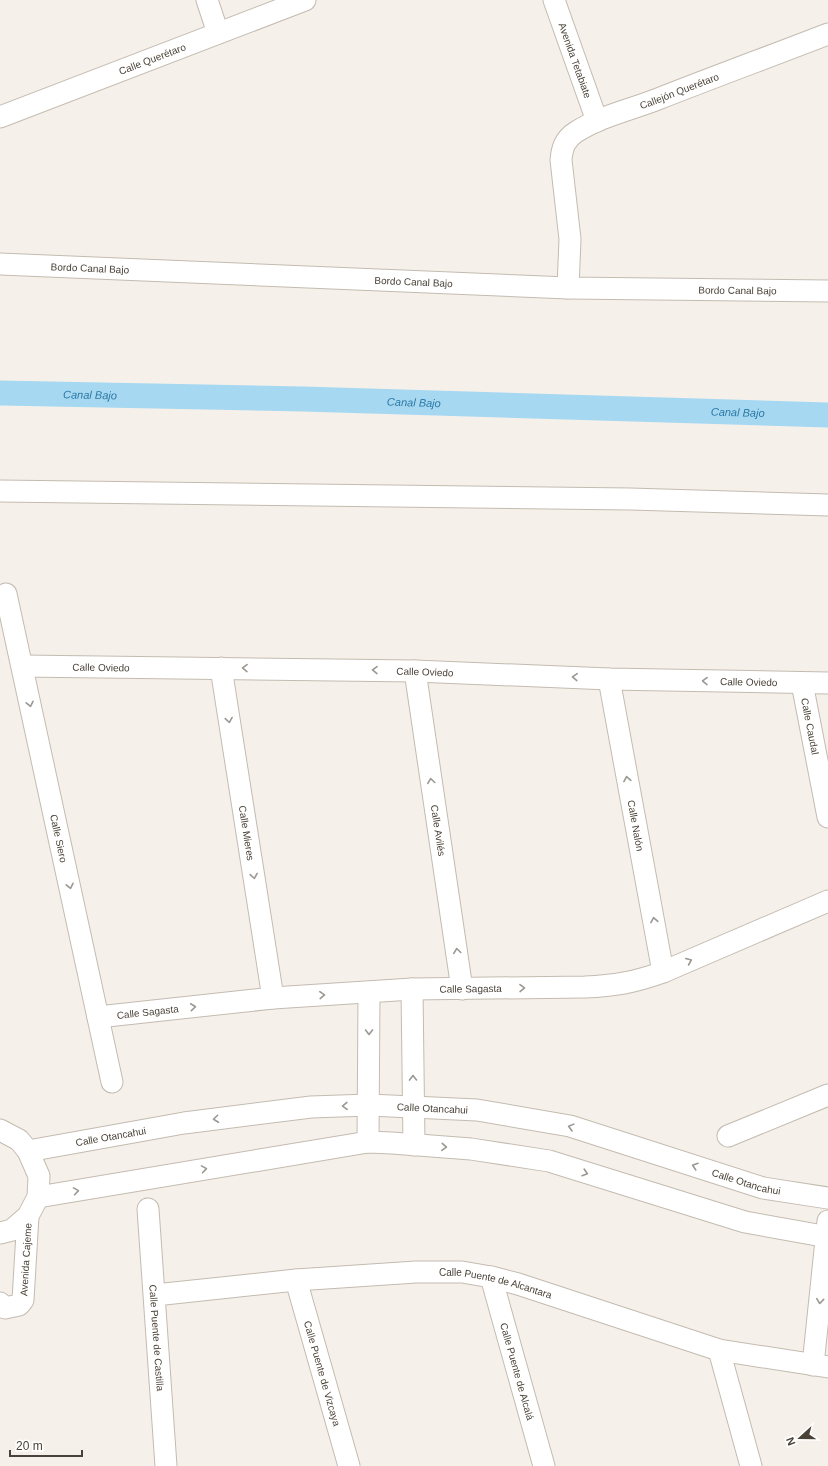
<svg xmlns="http://www.w3.org/2000/svg" width="828" height="1466" viewBox="0 0 828 1466" font-family="Helvetica,sans-serif">
  <rect width="100%" height="100%" fill="#f5f1ea"/>
  <g fill="none" stroke-linecap="round" stroke-linejoin="round">
    <path stroke="#a7d8f1" stroke-width="25" id="s1" d="M0,393L303,399L828,415"/>
    <defs>
      <g id="minor">
        <polyline points="207,0 218,33"/>
        <path id="s2" d="M554,0L597,121"/>
        <path id="s3" d="M0,117L305,0"/>
        <path id="s4" d="M0,264L568,288L828,291"/>
        <path id="s5" d="M568,288L570,239L561,160C562,148 565,139 576,132C601,116 630,110 658,99C714,77 771,56 828,34"/>
        <polyline points="0,491 630,499 828,505"/>
        <path id="s6" d="M6,594L112,1082"/>
        <path id="s7" d="M22,666L415,671L609,679L828,683"/>
        <path id="s8" d="M221,668L273,998"/>
        <path id="s9" d="M415,671L462,989"/>
        <path id="s10" d="M609,679L663,972"/>
        <path id="s11" d="M802,683L828,817"/>
        <polyline points="412,989 414,1145"/>
        <path id="s12" d="M98,1017L273,998L412,989L585,987C614,986 636,982 663,972L828,901"/>
        <polyline points="0,1130 19,1140 28,1151 39,1176 38,1197 28,1216 12,1230 0,1233"/>
        <polyline points="728,1136 828,1095"/>
        <polyline points="368,1142 369,993"/>
        <path id="s13" d="M28,1151L184,1123L311,1107L369,1105L477,1110L570,1126L763,1188L828,1198"/>
        <polyline points="38,1197 368,1142 392,1143 471,1149 549,1161 745,1222 828,1237"/>
        <path id="s14" d="M148,1209L166,1466"/>
        <path id="s15" d="M491,1277L544,1466"/>
        <path id="s16" d="M296,1280L349,1466"/>
        <path id="s17" d="M155,1295L296,1280L416,1272H462L491,1277L518,1284L719,1350L828,1367"/>
        <path id="s18" d="M0,1303L1,1306L5,1308L19,1305L23,1300L28,1216"/>
        <polyline points="719,1350 751,1466"/>
        <polyline points="813,1365 828,1221"/>
      </g>
    </defs>
    <use href="#minor" stroke="#c4bbb0" stroke-width="23"/>
    <use href="#minor" stroke="#fff" stroke-width="21"/>
  </g>
  <defs><path id="oneway-chevron" d="M-2-3.5L2.5 0L-2 3.5" fill="none" stroke-width="1.6" stroke-linecap="round" stroke-linejoin="round"/></defs>
  <g stroke="#9b9792">
    <use href="#oneway-chevron" transform="translate(245 668) rotate(-179)"/>
    <use href="#oneway-chevron" transform="translate(375 670) rotate(-179)"/>
    <use href="#oneway-chevron" transform="translate(575 677) rotate(-177)"/>
    <use href="#oneway-chevron" transform="translate(705 681) rotate(-179)"/>
    <use href="#oneway-chevron" transform="translate(30 704) rotate(78)"/>
    <use href="#oneway-chevron" transform="translate(229 720) rotate(81)"/>
    <use href="#oneway-chevron" transform="translate(627 779) rotate(-100)"/>
    <use href="#oneway-chevron" transform="translate(431 781) rotate(-98)"/>
    <use href="#oneway-chevron" transform="translate(254 876) rotate(81)"/>
    <use href="#oneway-chevron" transform="translate(70 886) rotate(78)"/>
    <use href="#oneway-chevron" transform="translate(654 920) rotate(-100)"/>
    <use href="#oneway-chevron" transform="translate(457 951) rotate(-98)"/>
    <use href="#oneway-chevron" transform="translate(689 961) rotate(-23)"/>
    <use href="#oneway-chevron" transform="translate(522 988) rotate(-1)"/>
    <use href="#oneway-chevron" transform="translate(322 995) rotate(-3)"/>
    <use href="#oneway-chevron" transform="translate(193 1007) rotate(-6)"/>
    <use href="#oneway-chevron" transform="translate(369 1032) rotate(90)"/>
    <use href="#oneway-chevron" transform="translate(413 1078) rotate(-91)"/>
    <use href="#oneway-chevron" transform="translate(345 1106) rotate(178)"/>
    <use href="#oneway-chevron" transform="translate(216 1119) rotate(173)"/>
    <use href="#oneway-chevron" transform="translate(571 1127) rotate(-165)"/>
    <use href="#oneway-chevron" transform="translate(444 1147) rotate(4)"/>
    <use href="#oneway-chevron" transform="translate(695 1166) rotate(-162)"/>
    <use href="#oneway-chevron" transform="translate(204 1169) rotate(-9)"/>
    <use href="#oneway-chevron" transform="translate(585 1173) rotate(17)"/>
    <use href="#oneway-chevron" transform="translate(76 1191) rotate(-9)"/>
    <use href="#oneway-chevron" transform="translate(820 1301) rotate(96)"/>
  </g>
  <g text-anchor="middle" dominant-baseline="central" stroke-width="3" stroke-linejoin="round" paint-order="stroke">
    <g font-size="10" fill="#4a4238" stroke="#fff">
      <text stroke="none"><textPath href="#s3" startOffset="163">Calle Querétaro</textPath></text>
      <text stroke="none"><textPath href="#s2" startOffset="64">Avenida Tetabiate</textPath></text>
      <text stroke="none"><textPath href="#s5" startOffset="273">Callejón Querétaro</textPath></text>
      <text stroke="none"><textPath href="#s4" startOffset="90">Bordo Canal Bajo</textPath></text>
      <text stroke="none"><textPath href="#s4" startOffset="414">Bordo Canal Bajo</textPath></text>
      <text stroke="none"><textPath href="#s4" startOffset="738">Bordo Canal Bajo</textPath></text>
      <text stroke="none"><textPath href="#s7" startOffset="79">Calle Oviedo</textPath></text>
      <text stroke="none"><textPath href="#s7" startOffset="403">Calle Oviedo</textPath></text>
      <text stroke="none"><textPath href="#s7" startOffset="727">Calle Oviedo</textPath></text>
      <text stroke="none"><textPath href="#s11" startOffset="44">Calle Caudal</textPath></text>
      <text stroke="none"><textPath href="#s10" startOffset="149">Calle Nalón</textPath></text>
      <text stroke="none"><textPath href="#s9" startOffset="161">Calle Avilés</textPath></text>
      <text stroke="none"><textPath href="#s8" startOffset="167">Calle Mieres</textPath></text>
      <text stroke="none"><textPath href="#s6" startOffset="250">Calle Siero</textPath></text>
      <text stroke="none"><textPath href="#s12" startOffset="374">Calle Sagasta</textPath></text>
      <text stroke="none"><textPath href="#s12" startOffset="50">Calle Sagasta</textPath></text>
      <text stroke="none"><textPath href="#s13" startOffset="408">Calle Otancahui</textPath></text>
      <text stroke="none"><textPath href="#s13" startOffset="84">Calle Otancahui</textPath></text>
      <text stroke="none"><textPath href="#s13" startOffset="732">Calle Otancahui</textPath></text>
      <text stroke="none"><textPath href="#s18" startOffset="69">Avenida Cajeme</textPath></text>
      <text stroke="none"><textPath href="#s17" startOffset="343">Calle Puente de Alcantara</textPath></text>
      <text stroke="none"><textPath href="#s14" startOffset="129">Calle Puente de Castilla</textPath></text>
      <text stroke="none"><textPath href="#s15" startOffset="98">Calle Puente de Alcalá</textPath></text>
      <text stroke="none"><textPath href="#s16" startOffset="97">Calle Puente de Vizcaya</textPath></text>
    </g>
    <g font-size="11" font-style="italic" fill="#2c7aa7" stroke="#fff">
      <text stroke="none"><textPath href="#s1" startOffset="90">Canal Bajo</textPath></text>
      <text stroke="none"><textPath href="#s1" startOffset="414">Canal Bajo</textPath></text>
      <text stroke="none"><textPath href="#s1" startOffset="738">Canal Bajo</textPath></text>
    </g>
  </g>
  <g transform="translate(800 1438) rotate(249)" stroke="#ffffff" stroke-width="3" paint-order="stroke">
  <path d="M0-3L7 15L0 10L-7 15Z" fill="#4a4238"/>
  <text y="-6" font-size="11" font-weight="bold" text-anchor="middle" fill="#4a4238">N</text>
  </g>
  <path d="M10 1450v6h72v-6" fill="none" stroke="#4a4238" stroke-width="2"/>
  <text x="16" y="1450" font-size="12" fill="#4a4238" stroke="#ffffff" stroke-width="3" paint-order="stroke">20 m</text>
</svg>
